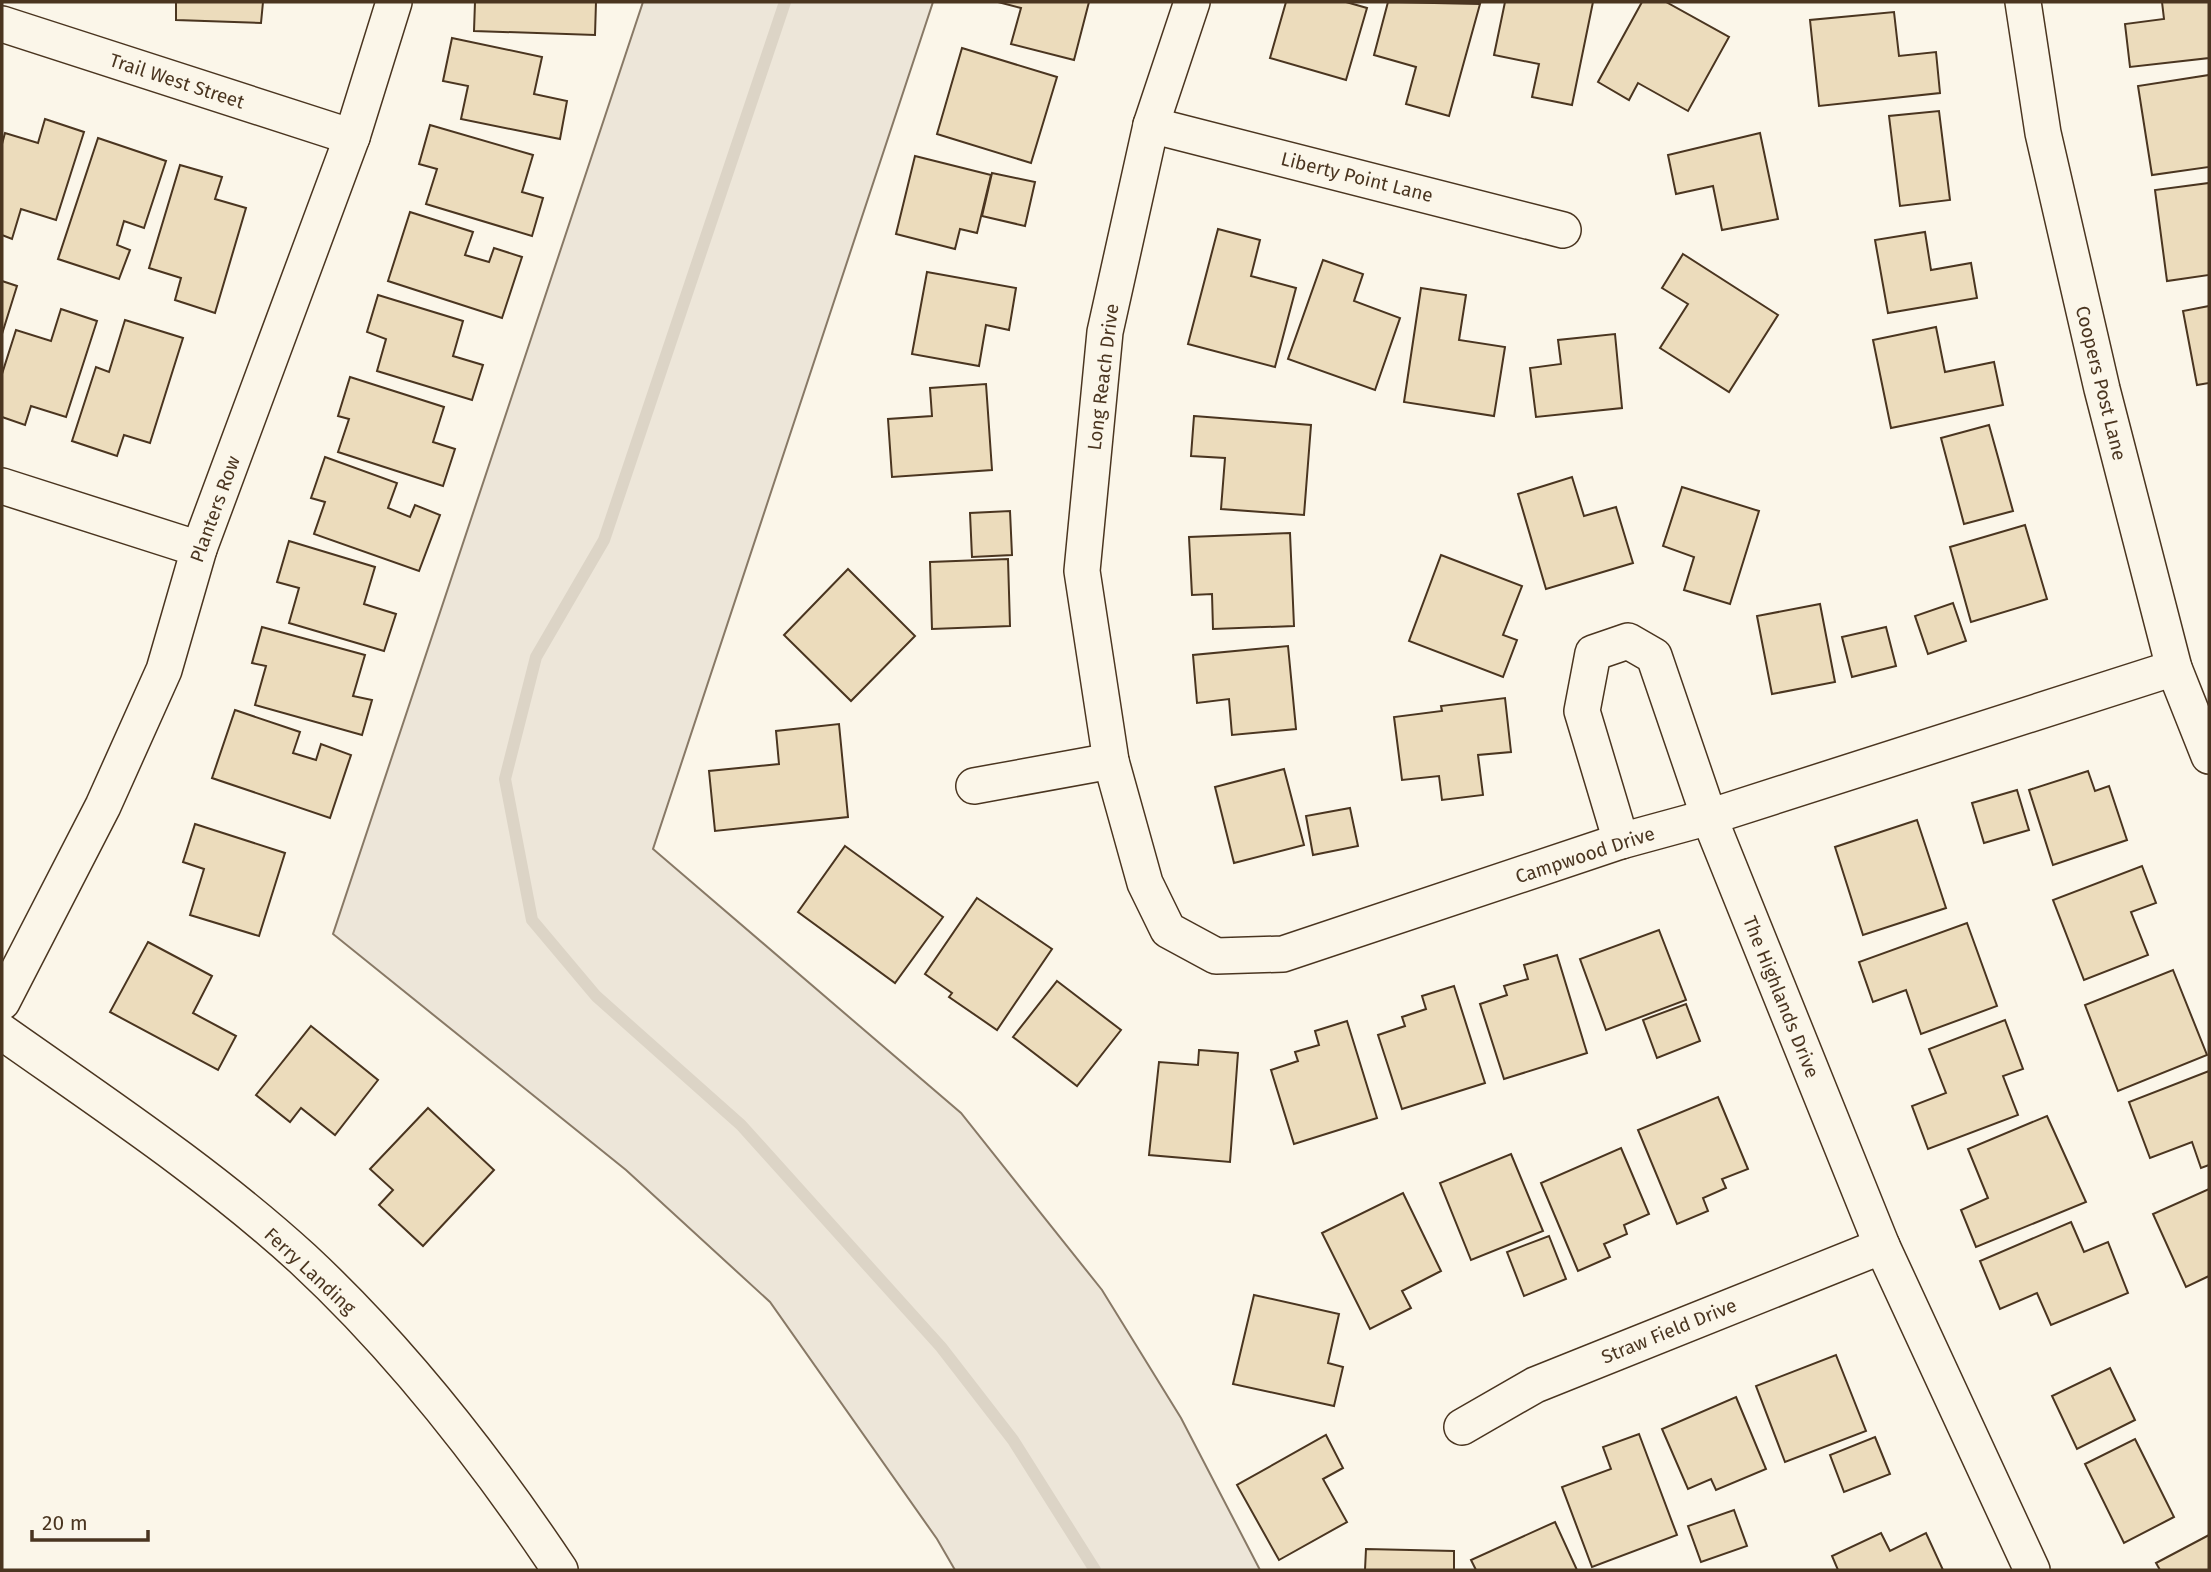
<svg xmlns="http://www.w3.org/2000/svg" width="2211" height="1572" viewBox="0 0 2211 1572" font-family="'Fira Sans',sans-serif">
  <rect width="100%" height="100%" fill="#fbf6e9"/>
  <polygon fill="#ede6d9" stroke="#887966" stroke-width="2" points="643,2 933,2 653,849 961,1113 1102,1290 1181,1418 1260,1570 955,1570 937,1539 770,1302 626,1170 333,934"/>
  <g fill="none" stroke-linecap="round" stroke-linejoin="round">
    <polyline stroke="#dcd4c6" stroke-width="12" points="785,2 604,540 536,657 505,779 532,920 596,996 741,1125 941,1347 1013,1440 1095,1570"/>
  </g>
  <g fill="#ecdcbc" stroke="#4a3520" stroke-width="2">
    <polygon points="176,2 263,2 261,23 176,20"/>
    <polygon points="475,2 596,2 595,35 474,31"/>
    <polygon points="998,2 1089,2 1074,60 1011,44 1021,8"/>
    <polygon points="1286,2 1346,2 1367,8 1346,80 1270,58"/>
    <polygon points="1388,2 1480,4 1449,116 1406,104 1416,67 1374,55"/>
    <polygon points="1505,2 1593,2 1572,105 1532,97 1539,64 1494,55"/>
    <polygon points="1642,2 1666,2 1729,37 1688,111 1638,83 1629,100 1598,82"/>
    <polygon points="2162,2 2209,2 2209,58 2130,67 2125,24 2164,19"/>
    <polygon points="1894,12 1899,56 1936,52 1940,93 1819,106 1810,20"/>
    <polygon points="452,38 542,57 534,94 567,101 560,139 461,119 468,86 443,81"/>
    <polygon points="962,48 1057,77 1031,163 937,134"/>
    <polygon points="2209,75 2209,167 2152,175 2138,86"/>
    <polygon points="1939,111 1950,200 1900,206 1889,116"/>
    <polygon points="45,119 84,132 56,220 21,209 12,239 2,235 2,144 5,133 38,143"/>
    <polygon points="430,125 533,155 522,192 543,198 532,236 426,204 437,169 419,164"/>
    <polygon points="1760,133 1778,219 1722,230 1713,186 1676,194 1668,155"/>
    <polygon points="98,138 166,161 144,228 124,221 117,245 130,250 119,279 58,259"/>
    <polygon points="915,156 991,175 977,233 960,229 955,249 896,234"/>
    <polygon points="180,165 222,177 215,199 246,208 215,313 175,300 181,278 149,268"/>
    <polygon points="992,173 1035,182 1025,226 982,216"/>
    <polygon points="2209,183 2209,275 2167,281 2155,190"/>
    <polygon points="410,212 473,232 465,255 489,262 494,248 522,257 502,318 388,281"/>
    <polygon points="1218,229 1260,240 1251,276 1296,288 1275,367 1188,344"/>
    <polygon points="1925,232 1931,270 1971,263 1977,298 1888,313 1875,240"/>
    <polygon points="1683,254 1778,315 1729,392 1660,348 1688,304 1662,288"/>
    <polygon points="1323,260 1363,274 1354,301 1400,318 1375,390 1288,359"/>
    <polygon points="927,272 1016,288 1009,330 986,325 979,366 912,354"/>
    <polygon points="2,281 17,286 2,334"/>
    <polygon points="1421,288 1466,295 1459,340 1505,347 1494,416 1404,402"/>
    <polygon points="378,295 463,321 453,356 483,365 472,400 377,371 386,339 367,332"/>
    <polygon points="2209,306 2209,383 2197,385 2183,311"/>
    <polygon points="61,309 97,321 66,417 31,406 25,425 2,417 2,374 16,330 51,341"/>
    <polygon points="125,320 183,338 150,443 124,435 117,456 72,441 96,367 109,372"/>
    <polygon points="1936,327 1945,372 1994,362 2003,405 1891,428 1873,340"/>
    <polygon points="1615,334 1622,408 1536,417 1530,368 1561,364 1558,340"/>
    <polygon points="350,377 444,407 433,442 455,449 443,486 338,452 349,419 338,416"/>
    <polygon points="986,384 992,470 892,477 888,419 932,416 930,388"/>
    <polygon points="1194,416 1311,425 1304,515 1221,509 1225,458 1191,456"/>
    <polygon points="1989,425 2013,511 1964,524 1941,438"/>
    <polygon points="325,457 397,483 388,508 410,517 415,505 440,515 419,571 314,534 325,502 311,498"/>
    <polygon points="1572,477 1584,516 1616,507 1633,563 1546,589 1518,494"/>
    <polygon points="1682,487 1759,511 1730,604 1684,590 1694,557 1663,546"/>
    <polygon points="1010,511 1012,555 972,557 970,513"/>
    <polygon points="2025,525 2047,599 1971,622 1950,547"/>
    <polygon points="1290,533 1294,626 1213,629 1212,594 1192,595 1189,537"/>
    <polygon points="289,541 375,567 364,604 396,614 384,651 289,623 299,588 277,582"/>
    <polygon points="1441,555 1522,586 1503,635 1517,640 1503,677 1409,641"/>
    <polygon points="1008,559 1010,626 932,629 930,562"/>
    <polygon points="848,569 915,636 851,701 784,635"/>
    <polygon points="1953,603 1966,641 1928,654 1915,616"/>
    <polygon points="1820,604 1835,682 1772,694 1757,616"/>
    <polygon points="262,627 365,655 353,696 372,700 362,735 255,705 266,666 252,663"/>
    <polygon points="1886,627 1896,666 1852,677 1842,637"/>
    <polygon points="1288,646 1296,729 1232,735 1229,699 1197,703 1193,655"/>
    <polygon points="1505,698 1511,752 1478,755 1483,795 1442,800 1439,776 1402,780 1394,717 1442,711 1441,706"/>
    <polygon points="235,710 300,732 293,753 316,760 321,744 351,755 330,818 212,778"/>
    <polygon points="839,724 848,817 715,831 709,771 779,764 776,731"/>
    <polygon points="1284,769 1304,845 1234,863 1215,787"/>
    <polygon points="2088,771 2095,791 2109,786 2127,840 2053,865 2029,790"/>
    <polygon points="2017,790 2029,830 1984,843 1972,803"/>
    <polygon points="1350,808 1358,846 1313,855 1306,816"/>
    <polygon points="1917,820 1946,908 1863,935 1835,847"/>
    <polygon points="195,824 285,853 259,936 190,915 204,869 183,862"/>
    <polygon points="845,846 943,917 895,983 798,912"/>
    <polygon points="2142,866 2156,903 2131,912 2148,955 2084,980 2053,900"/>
    <polygon points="977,898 1052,949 997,1030 949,997 952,993 925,974"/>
    <polygon points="1967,923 1997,1006 1921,1034 1906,990 1873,1002 1859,962"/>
    <polygon points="1659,930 1686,1000 1606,1030 1580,959"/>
    <polygon points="148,942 212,976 193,1013 236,1036 218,1070 110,1012"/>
    <polygon points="1557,955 1587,1053 1504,1079 1480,1004 1507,995 1504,986 1528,979 1524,965"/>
    <polygon points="2173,970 2207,1055 2118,1091 2085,1005"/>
    <polygon points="1057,981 1121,1030 1077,1086 1013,1037"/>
    <polygon points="1454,986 1485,1083 1402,1109 1378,1035 1405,1026 1402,1017 1426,1009 1422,996"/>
    <polygon points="1686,1004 1700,1041 1657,1058 1643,1020"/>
    <polygon points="2005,1020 2023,1069 2003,1076 2018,1115 1928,1149 1912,1106 1946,1093 1929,1049"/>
    <polygon points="1347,1021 1377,1118 1294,1144 1271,1070 1298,1061 1295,1052 1319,1045 1315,1031"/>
    <polygon points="311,1026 378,1080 335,1135 301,1108 290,1122 256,1095"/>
    <polygon points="1199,1050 1238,1053 1230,1162 1149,1155 1159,1062 1198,1065"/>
    <polygon points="2209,1071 2209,1165 2201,1168 2192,1142 2150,1158 2129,1102"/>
    <polygon points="1718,1097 1748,1169 1722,1179 1726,1188 1703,1198 1708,1211 1677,1224 1638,1130"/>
    <polygon points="428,1108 494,1170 423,1246 379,1205 393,1190 370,1169"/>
    <polygon points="2047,1116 2086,1202 1976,1247 1961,1210 1988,1198 1968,1149"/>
    <polygon points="1621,1148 1649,1214 1624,1225 1627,1234 1604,1244 1610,1257 1578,1271 1541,1183"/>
    <polygon points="1511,1154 1543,1231 1471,1260 1440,1183"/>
    <polygon points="2209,1189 2209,1276 2186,1287 2153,1214"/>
    <polygon points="1403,1193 1441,1271 1402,1291 1411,1308 1370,1329 1322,1233"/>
    <polygon points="2071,1222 2084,1252 2108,1242 2128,1293 2051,1325 2037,1293 2000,1309 1980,1261"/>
    <polygon points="1549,1236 1566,1279 1524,1296 1507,1252"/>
    <polygon points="1254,1295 1339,1314 1328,1363 1343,1367 1334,1406 1233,1384"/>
    <polygon points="1836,1355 1866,1431 1785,1462 1756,1386"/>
    <polygon points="2110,1368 2135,1420 2077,1449 2052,1396"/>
    <polygon points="1736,1397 1766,1469 1716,1490 1711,1479 1688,1489 1662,1429"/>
    <polygon points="1639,1434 1677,1535 1592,1567 1562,1487 1611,1469 1603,1447"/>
    <polygon points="1326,1435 1343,1468 1323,1479 1347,1522 1279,1560 1237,1485"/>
    <polygon points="1875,1437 1890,1474 1844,1492 1830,1455"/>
    <polygon points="2135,1439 2174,1517 2124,1543 2085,1464"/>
    <polygon points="1734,1510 1747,1546 1701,1562 1688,1526"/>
    <polygon points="1555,1522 1577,1570 1476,1570 1471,1560"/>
    <polygon points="1881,1533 1890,1551 1926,1533 1943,1570 1838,1570 1832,1556"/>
    <polygon points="2209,1535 2209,1570 2160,1570 2156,1563"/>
    <polygon points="1366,1549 1454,1551 1454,1570 1365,1570"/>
  </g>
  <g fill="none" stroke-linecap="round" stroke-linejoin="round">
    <defs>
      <g id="street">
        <polyline points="1192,2 1151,125 1105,332 1082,571 1111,761 1145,883 1168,930 1216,956 1283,954 1621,841 1709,817 2174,668"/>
        <polyline points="2023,2 2043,133 2102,389 2174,668 2209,756"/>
        <polyline points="2,24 352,137"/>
        <polyline points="1151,125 1563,230"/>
        <polyline points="2,486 199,549"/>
        <polyline points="974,786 1111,761"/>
        <polyline points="1621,841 1582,711 1593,653 1628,641 1654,656 1709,817 1882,1246 2032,1570"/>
        <polyline points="2,1002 103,806 164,670 199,549 352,137 394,2"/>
        <path d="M2,1032C104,1104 210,1174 303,1259C402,1351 486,1459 560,1570"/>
        <polyline points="1462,1427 1535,1385 1882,1246"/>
      </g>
    </defs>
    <use href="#street" stroke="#4a3520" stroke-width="38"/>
    <use href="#street" stroke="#fbf6e9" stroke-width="35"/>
  </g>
  <g text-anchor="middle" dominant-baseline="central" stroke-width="5" stroke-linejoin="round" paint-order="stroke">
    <g font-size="19" fill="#4a3520" stroke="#fbf6e9">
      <text transform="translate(177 81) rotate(18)">Trail West Street</text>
      <text transform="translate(1357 177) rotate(14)">Liberty Point Lane</text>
      <text transform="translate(1103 377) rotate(-83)">Long Reach Drive</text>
      <text transform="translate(2101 383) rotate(76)">Coopers Post Lane</text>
      <text transform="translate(215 509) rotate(-70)">Planters Row</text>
      <text transform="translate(1585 855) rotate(-18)">Campwood Drive</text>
      <text transform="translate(1781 997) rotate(68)">The Highlands Drive</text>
      <text transform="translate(310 1271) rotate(43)">Ferry Landing</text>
      <text transform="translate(1669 1331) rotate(-22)">Straw Field Drive</text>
    </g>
  </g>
  <rect width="2211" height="1572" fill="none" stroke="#4a3520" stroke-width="7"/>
  <path d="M32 1530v10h116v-10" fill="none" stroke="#4a3520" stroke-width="3.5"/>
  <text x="42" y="1530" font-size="21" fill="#4a3520" stroke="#fbf6e9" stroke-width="5" paint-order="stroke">20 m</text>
</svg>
